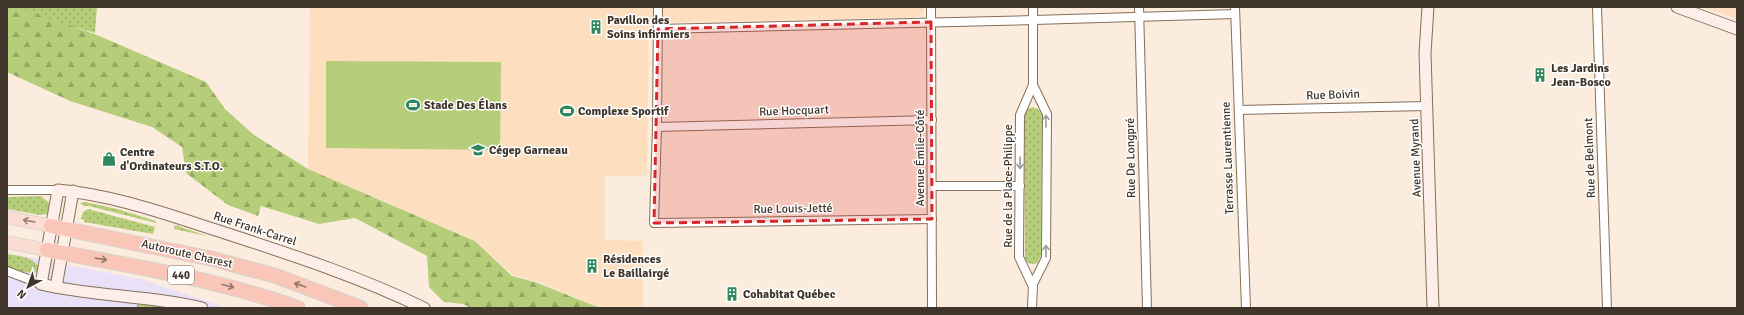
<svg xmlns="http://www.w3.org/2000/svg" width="1744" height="315" viewBox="0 0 1744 315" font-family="Signika,sans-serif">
  <defs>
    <pattern id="green-dots" width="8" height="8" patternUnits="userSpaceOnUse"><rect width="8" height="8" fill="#b6ce79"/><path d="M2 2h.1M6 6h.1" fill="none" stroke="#95a863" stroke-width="1.8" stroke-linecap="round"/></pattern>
    <pattern id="forest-firs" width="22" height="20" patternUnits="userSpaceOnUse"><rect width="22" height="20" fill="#b6ce79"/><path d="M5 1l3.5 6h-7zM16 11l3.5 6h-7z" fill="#95a863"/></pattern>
  </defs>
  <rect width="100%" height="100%" fill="#fcecde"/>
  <g fill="#fddfc0">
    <polygon points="310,7 924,7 924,10 922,15 916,17 649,23 647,176 605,176 605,240 643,241 643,308 601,308 536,281 513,275 475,240 308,169"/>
    <polygon points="1703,7 1737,7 1737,19"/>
  </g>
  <polygon fill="#e9e1f7" points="7,253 141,279 227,308 7,308"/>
  <g fill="url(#green-dots)">
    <polygon points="14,7 97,7 95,33 17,11"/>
    <path d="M1033,107L1039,110L1042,115L1041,256L1037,263C1032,265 1026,264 1025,258L1024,115L1028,109Z"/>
    <polygon points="41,196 49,203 50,208 46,214 40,215 7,209 7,197"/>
    <polygon points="85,202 117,209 156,221 156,223 89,206 84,206 80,203"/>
    <polygon points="88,209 155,227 153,234 84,222 84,220 81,219 83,212"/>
    <polygon points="175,225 207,236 174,229"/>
    <path d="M7,254C18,256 32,256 39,267L38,272L31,273L7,269Z"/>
    <polygon points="137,304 170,308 137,308"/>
  </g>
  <polygon fill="url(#forest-firs)" points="7,7 17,7 97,35 206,82 225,109 254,135 308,169 475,241 512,276 535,282 600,308 471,308 463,304 444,302 429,287 427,256 355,218 319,224 261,206 258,216 228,205 186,173 182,147 152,127 70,101 7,72"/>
  <polygon fill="#b6ce79" points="326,61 501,62 500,150 326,148"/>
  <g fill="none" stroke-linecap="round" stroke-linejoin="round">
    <defs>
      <g id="street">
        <polyline points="658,7 657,127 654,223 932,219"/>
        <polyline points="931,7 932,308"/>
        <polyline points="1139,7 1147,308"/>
        <polyline points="1235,7 1246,308"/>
        <polyline points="1597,7 1607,308"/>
        <polyline points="658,29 1034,20 1235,14"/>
        <polyline points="1239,110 1428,106"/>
        <polyline points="657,127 932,120"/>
        <polyline points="932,186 1020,186"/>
        <polyline points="7,190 58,190"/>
        <polyline points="7,271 41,284"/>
        <polyline points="1033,287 1019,257 1020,115 1033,85 1033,7"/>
        <polyline points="1032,308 1033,284 1046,258 1047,114 1033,85"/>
      </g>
      <g id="secondary">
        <polyline points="1428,7 1425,53 1433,308"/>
        <polyline points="1677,7 1737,29"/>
        <polyline points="56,287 73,191"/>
        <path d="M202,308C149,295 94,297 41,284L58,190C114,195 166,214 219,231C289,254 358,276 424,308"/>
      </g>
      <g id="primary">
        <polyline points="7,217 51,226"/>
        <polyline points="7,242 47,250"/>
      </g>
      <g id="highway">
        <polyline points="51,226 213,259 276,276 361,308"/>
        <path d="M47,250C132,266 216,279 298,308"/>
      </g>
    </defs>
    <use href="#street" stroke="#86705a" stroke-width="10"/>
    <use href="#secondary" stroke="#86705a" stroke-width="13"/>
    <use href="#primary" stroke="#d5d3d0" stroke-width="14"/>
    <use href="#highway" stroke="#d5d3d0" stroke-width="16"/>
    <use href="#street" stroke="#fff" stroke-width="8"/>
    <use href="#secondary" stroke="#fdeee9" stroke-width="11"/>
    <use href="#primary" stroke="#fbddd4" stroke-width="12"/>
    <use href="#highway" stroke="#f9c6b7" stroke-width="14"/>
  </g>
  <defs><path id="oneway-shaft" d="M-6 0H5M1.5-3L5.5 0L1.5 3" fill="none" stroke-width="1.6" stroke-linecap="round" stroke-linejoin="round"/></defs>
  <g stroke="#9f9a95">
    <use href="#oneway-shaft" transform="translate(1046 121) rotate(-90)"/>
    <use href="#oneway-shaft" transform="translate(1020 163) rotate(90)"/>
    <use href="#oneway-shaft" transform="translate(1046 251) rotate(-90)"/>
  </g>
  <use stroke="#948177" href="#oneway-shaft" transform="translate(29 221) rotate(-170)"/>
  <g stroke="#93766a">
    <use href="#oneway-shaft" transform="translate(101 259) rotate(10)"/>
    <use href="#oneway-shaft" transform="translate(300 285) rotate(-161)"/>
    <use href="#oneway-shaft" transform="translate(228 286) rotate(15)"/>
  </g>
  <path fill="#d62828" fill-opacity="0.2" stroke="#d62828" stroke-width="3" stroke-dasharray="8 5" stroke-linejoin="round" d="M931,22L932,219L654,223L658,29Z"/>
  <defs>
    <symbol id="building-bare" viewBox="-9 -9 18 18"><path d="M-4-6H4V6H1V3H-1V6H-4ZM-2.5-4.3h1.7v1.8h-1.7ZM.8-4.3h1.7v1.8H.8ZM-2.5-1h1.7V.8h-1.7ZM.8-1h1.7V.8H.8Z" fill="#2f885d" stroke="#fff" stroke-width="2.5" paint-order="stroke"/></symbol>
    <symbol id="stadium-bare" viewBox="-9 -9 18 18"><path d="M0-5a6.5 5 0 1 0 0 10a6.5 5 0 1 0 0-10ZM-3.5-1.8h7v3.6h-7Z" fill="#2f885d" stroke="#fff" stroke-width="2.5" paint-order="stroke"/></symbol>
    <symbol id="university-bare" viewBox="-9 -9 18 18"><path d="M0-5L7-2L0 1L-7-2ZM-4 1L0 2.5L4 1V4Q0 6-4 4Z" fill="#2f885d" stroke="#fff" stroke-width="2.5" paint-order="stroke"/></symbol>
    <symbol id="shop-bare" viewBox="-9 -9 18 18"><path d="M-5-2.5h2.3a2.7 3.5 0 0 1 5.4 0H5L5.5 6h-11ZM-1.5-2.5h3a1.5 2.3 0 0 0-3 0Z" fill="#2f885d" stroke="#fff" stroke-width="2.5" paint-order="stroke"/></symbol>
  </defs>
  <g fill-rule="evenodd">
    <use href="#building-bare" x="586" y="17" width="20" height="20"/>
    <use href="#building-bare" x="1530" y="65" width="20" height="20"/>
    <use href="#stadium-bare" x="403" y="95" width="20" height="20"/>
    <use href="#stadium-bare" x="557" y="101" width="20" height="20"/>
    <use href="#university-bare" x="468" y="140" width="20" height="20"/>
    <use href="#shop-bare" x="99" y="149" width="20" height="20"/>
    <use href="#building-bare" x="582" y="256" width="20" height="20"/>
    <use href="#building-bare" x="722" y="284" width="20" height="20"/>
  </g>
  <g text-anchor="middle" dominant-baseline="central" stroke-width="3" stroke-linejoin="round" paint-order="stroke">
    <rect fill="#fff" stroke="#79726b" stroke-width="1" x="168" y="266" width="26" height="18" rx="3"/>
    <g font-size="11" font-weight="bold" fill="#3f352b">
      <text x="181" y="275">440</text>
    </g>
    <g font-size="12" font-weight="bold" fill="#3f352b" stroke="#fff" text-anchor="start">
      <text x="607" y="20">Pavillon des<tspan x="607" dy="14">Soins infirmiers</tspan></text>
      <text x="1551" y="68">Les Jardins<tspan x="1551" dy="14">Jean-Bosco</tspan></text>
      <text x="424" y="105">Stade Des Élans</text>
      <text x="578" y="111">Complexe Sportif</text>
      <text x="489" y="150">Cégep Garneau</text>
      <text x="120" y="152">Centre<tspan x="120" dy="14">d'Ordinateurs S.T.O.</tspan></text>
      <text x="603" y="259">Résidences<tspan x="603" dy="14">Le Baillairgé</tspan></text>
      <text x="743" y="294">Cohabitat Québec</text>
    </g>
    <g font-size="12" fill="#3f352b" stroke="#fff">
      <text transform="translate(1333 95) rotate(-2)">Rue Boivin</text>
      <text transform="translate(794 111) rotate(-2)">Rue Hocquart</text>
      <text transform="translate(920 158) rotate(-90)">Avenue Émile-Côté</text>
      <text transform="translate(1131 158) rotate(-91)">Rue De Longpré</text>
      <text transform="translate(1228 158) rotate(-92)">Terrasse Laurentienne</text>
      <text transform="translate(1416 158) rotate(-92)">Avenue Myrand</text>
      <text transform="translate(1590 158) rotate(-92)">Rue de Belmont</text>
      <text transform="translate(1008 186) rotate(-90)">Rue de la Place-Philippe</text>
      <text transform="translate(793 209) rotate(-1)">Rue Louis-Jetté</text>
      <text transform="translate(255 229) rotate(18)">Rue Frank-Carrel</text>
      <text transform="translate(187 254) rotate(13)">Autoroute Charest</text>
    </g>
  </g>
  <rect width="1744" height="315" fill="none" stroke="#3f352b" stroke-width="16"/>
  <g transform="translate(28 287) rotate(221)" stroke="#ffffff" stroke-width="3" paint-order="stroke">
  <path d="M0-3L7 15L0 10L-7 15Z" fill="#3f352b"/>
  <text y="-6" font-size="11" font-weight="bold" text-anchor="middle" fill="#3f352b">N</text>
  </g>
</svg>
